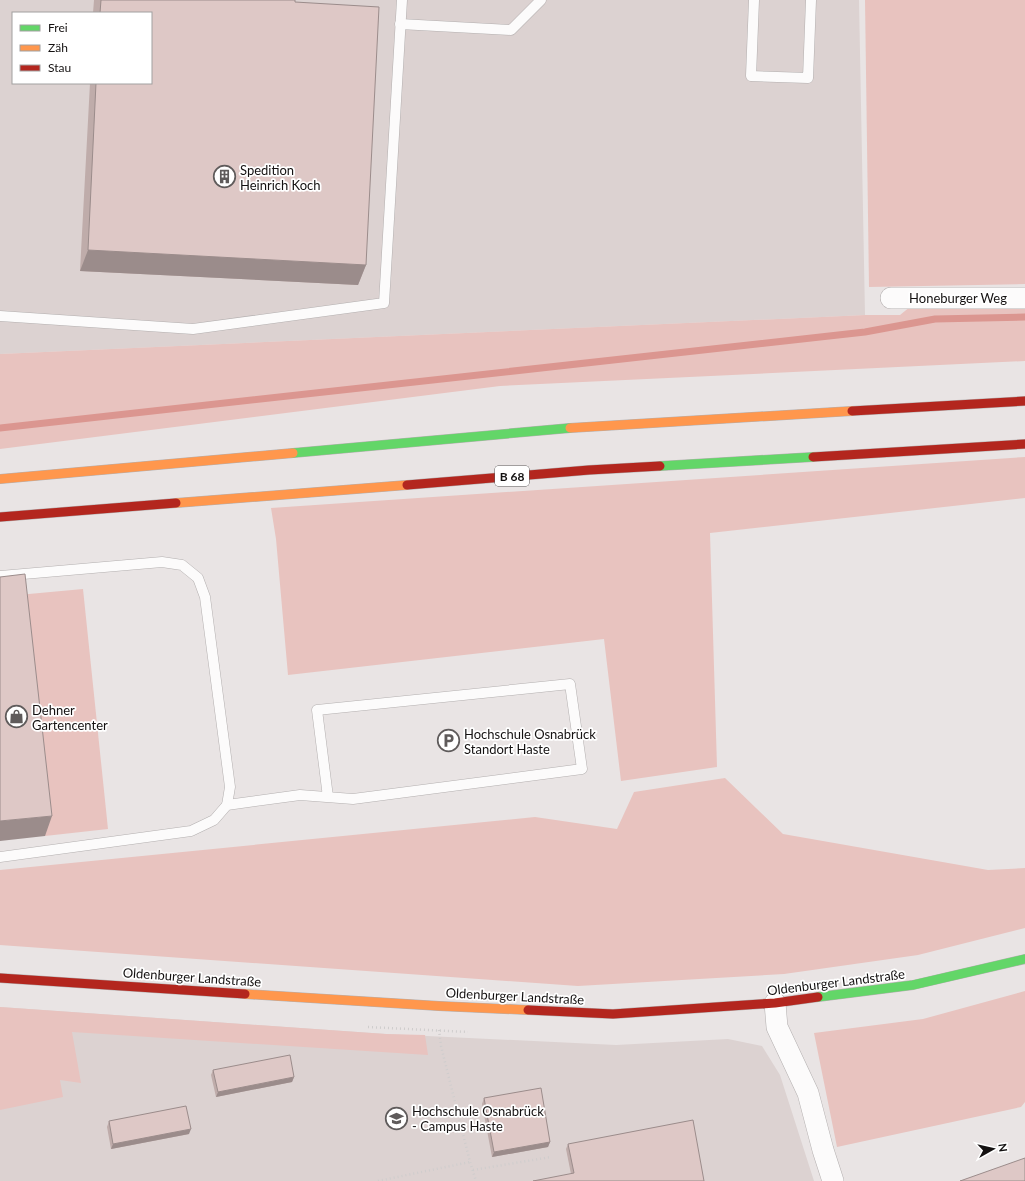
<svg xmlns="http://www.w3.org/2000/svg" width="1025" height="1181" viewBox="0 0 1025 1181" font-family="Lato,sans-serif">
  <rect width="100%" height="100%" fill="#e9e4e4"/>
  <g fill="#dcd2d1" fill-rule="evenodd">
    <path d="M0,0H859L865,315L0,354ZM13,13H151V83H13Z"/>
    <polygon points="0,1007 386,1034 616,1045 728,1039 762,1046 780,1075 814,1181 0,1181"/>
  </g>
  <g fill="#e8c3bf">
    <polygon points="865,0 1025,0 1025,284 869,287"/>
    <polygon points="921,298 1025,298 1025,361 500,386 0,449 0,354 865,315 900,315"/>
    <polygon points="1025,457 1025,498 710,533 717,767 621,781 604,639 288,675 276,539 271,508"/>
    <polygon points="83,589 108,829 45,836 18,595"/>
    <polygon points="725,778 783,834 988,870 1025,868 1025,928 918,955 784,974 578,986 0,945 0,870 535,817 617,829 634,792"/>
    <polygon points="1025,991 1025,1102 1021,1107 837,1147 814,1033 923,1019"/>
    <polygon points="0,1007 386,1034 425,1035 428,1055 72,1032 81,1083 60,1080 63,1097 0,1110"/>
  </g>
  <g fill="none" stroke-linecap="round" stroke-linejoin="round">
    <polyline stroke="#db9690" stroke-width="7" points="0,428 865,332 935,319 1025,317"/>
    <defs>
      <g id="lane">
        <polyline points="754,0 751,76 808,78 811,0"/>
        <polyline points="400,24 511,30 541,0"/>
        <polyline points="0,316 193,329 384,303 402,0"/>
        <polyline points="0,576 162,562 182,565 198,578 205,597 230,787 227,805"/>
        <polyline points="0,857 191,831 214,820 227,805 300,795 353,799 582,769 570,684 317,710 328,797"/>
      </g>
      <g id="street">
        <polyline points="891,298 1025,298"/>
        <polyline points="775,1003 777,1027 808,1093 823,1150 833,1181"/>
      </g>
      <g id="fast">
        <polyline points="293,453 570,428"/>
        <polyline points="660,466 813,457"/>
        <polyline points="818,997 913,985 1025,959"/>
      </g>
      <g id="slow">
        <polyline points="570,428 852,411"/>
        <polyline points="0,479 293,453"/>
        <polyline points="176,503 407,485"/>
        <polyline points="245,994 439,1006 528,1010"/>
      </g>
      <g id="jam">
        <polyline points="852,411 1025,401"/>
        <polyline points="813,457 1025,444"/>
        <polyline points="407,485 589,470 660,466"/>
        <polyline points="0,517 176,503"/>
        <polyline points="0,978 245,994"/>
        <polyline points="528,1010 613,1014 775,1003 818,997"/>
      </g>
    </defs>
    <use href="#lane" stroke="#b3afaf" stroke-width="11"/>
    <use href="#street" stroke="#b3afaf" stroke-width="22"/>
    <use href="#fast" stroke="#b3afaf" stroke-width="10"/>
    <use href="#slow" stroke="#b3afaf" stroke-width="10"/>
    <use href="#jam" stroke="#b3afaf" stroke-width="10"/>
    <g stroke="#cfcdcd" stroke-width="2.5" stroke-dasharray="1 3" stroke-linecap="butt">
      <polyline points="368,1027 468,1032"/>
      <polyline points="439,1030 441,1046 470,1162 476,1181"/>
      <polyline points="473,1170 551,1157"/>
      <polyline points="378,1181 470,1162"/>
    </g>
    <use href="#lane" stroke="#fcfbfb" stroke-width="10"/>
    <use href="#street" stroke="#fcfbfb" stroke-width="21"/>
    <use href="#fast" stroke="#63d668" stroke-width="9"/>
    <use href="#slow" stroke="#ff974d" stroke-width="9"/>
    <use href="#jam" stroke="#b3261e" stroke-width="9"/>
  </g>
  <g fill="#bfacaa">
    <polygon points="94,0 295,0 295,2 366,265 358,285 80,271 90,83 151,83 151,13 93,13"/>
    <polygon points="213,1070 294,1077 292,1082 216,1097 211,1075"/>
    <polygon points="484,1098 550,1142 548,1147 492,1157 482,1104"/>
    <polygon points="109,1121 189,1134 111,1149 107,1127"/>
    <polygon points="568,1144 704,1181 571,1174 566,1149"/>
  </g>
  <g fill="#9b8c8b">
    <polygon points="88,250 366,265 358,285 80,271"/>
    <polygon points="52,816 45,836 0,841 0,821"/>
    <polygon points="294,1077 292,1082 216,1097 218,1092"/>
    <polygon points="191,1129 189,1134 111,1149 113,1144"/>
    <polygon points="550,1142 548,1147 492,1157 494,1152"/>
  </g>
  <g fill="#dec8c6" stroke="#9b8c8b">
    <polygon points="101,0 295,0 295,2 379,7 366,265 88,250 96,83 151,83 151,13 100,13"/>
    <polygon points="25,574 52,816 0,821 0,577"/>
    <polygon points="290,1055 294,1077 218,1092 213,1070"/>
    <polygon points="541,1088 550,1142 494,1152 484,1098"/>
    <polygon points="186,1106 191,1129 113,1144 109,1121"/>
    <polygon points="693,1120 704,1181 533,1181 574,1173 568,1144"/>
    <polygon points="1025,1158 1025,1181 960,1181"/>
  </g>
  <defs>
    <symbol id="building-ring" viewBox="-11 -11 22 22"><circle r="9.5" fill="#fff" stroke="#5f5b5b" stroke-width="1.5"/><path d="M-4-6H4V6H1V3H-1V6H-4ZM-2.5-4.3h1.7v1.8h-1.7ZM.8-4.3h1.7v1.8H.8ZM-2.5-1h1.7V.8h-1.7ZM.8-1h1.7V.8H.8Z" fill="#5f5b5b"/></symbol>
    <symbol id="shop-ring" viewBox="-11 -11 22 22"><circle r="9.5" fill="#fff" stroke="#5f5b5b" stroke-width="1.5"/><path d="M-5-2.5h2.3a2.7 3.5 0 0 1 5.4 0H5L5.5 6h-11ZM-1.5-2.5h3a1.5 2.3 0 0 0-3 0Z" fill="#5f5b5b"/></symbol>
    <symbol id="parking-ring" viewBox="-11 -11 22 22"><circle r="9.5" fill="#fff" stroke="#5f5b5b" stroke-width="1.5"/><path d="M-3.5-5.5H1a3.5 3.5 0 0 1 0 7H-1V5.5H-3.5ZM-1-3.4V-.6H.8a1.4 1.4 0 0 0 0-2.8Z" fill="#5f5b5b"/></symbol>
    <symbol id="university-ring" viewBox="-11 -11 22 22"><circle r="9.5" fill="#fff" stroke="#5f5b5b" stroke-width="1.5"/><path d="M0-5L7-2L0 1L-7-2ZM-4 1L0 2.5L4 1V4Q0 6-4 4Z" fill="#5f5b5b"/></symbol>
  </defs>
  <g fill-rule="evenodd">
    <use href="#building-ring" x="212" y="164" width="25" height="25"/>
    <use href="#shop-ring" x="4" y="704" width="25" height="25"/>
    <use href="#parking-ring" x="436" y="728" width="25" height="25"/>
    <use href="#university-ring" x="384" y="1106" width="25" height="25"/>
  </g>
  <g text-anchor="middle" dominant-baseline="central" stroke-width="3.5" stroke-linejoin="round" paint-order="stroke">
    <rect fill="#fff" stroke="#5a5858" stroke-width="1" x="495" y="466" width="34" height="20" rx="3"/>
    <g font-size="12" font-weight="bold" fill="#141111">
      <text x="512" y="476">B 68</text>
    </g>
    <g font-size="13" fill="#141111" stroke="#fff" text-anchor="start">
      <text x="240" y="170">Spedition<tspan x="240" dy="15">Heinrich Koch</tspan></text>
      <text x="32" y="710">Dehner<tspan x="32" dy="15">Gartencenter</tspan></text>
      <text x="464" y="734">Hochschule Osnabrück<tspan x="464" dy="15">Standort Haste</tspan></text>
      <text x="412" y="1111">Hochschule Osnabrück<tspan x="412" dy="15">- Campus Haste</tspan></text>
    </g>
    <g font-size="13" fill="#141111" stroke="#fff">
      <text x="958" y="298">Honeburger Weg</text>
      <text transform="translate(192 977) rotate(4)">Oldenburger Landstraße</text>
      <text transform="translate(836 982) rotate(-7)">Oldenburger Landstraße</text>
      <text transform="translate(515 996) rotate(3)">Oldenburger Landstraße</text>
    </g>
  </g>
  <rect x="12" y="12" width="140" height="72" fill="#ffffff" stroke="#a1a0a0"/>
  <rect x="20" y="25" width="20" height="6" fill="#63d668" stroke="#a1a0a0"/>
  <text x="48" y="32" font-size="12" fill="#141111">Frei</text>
  <rect x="20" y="45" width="20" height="6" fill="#ff974d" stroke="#a1a0a0"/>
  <text x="48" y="52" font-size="12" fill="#141111">Zäh</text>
  <rect x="20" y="65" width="20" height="6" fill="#b3261e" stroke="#a1a0a0"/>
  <text x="48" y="72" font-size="12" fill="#141111">Stau</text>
  <g transform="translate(993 1149) rotate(82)" stroke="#ffffff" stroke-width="3" paint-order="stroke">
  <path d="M0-3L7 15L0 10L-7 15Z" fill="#141111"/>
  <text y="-6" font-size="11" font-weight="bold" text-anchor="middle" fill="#141111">N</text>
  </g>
</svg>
